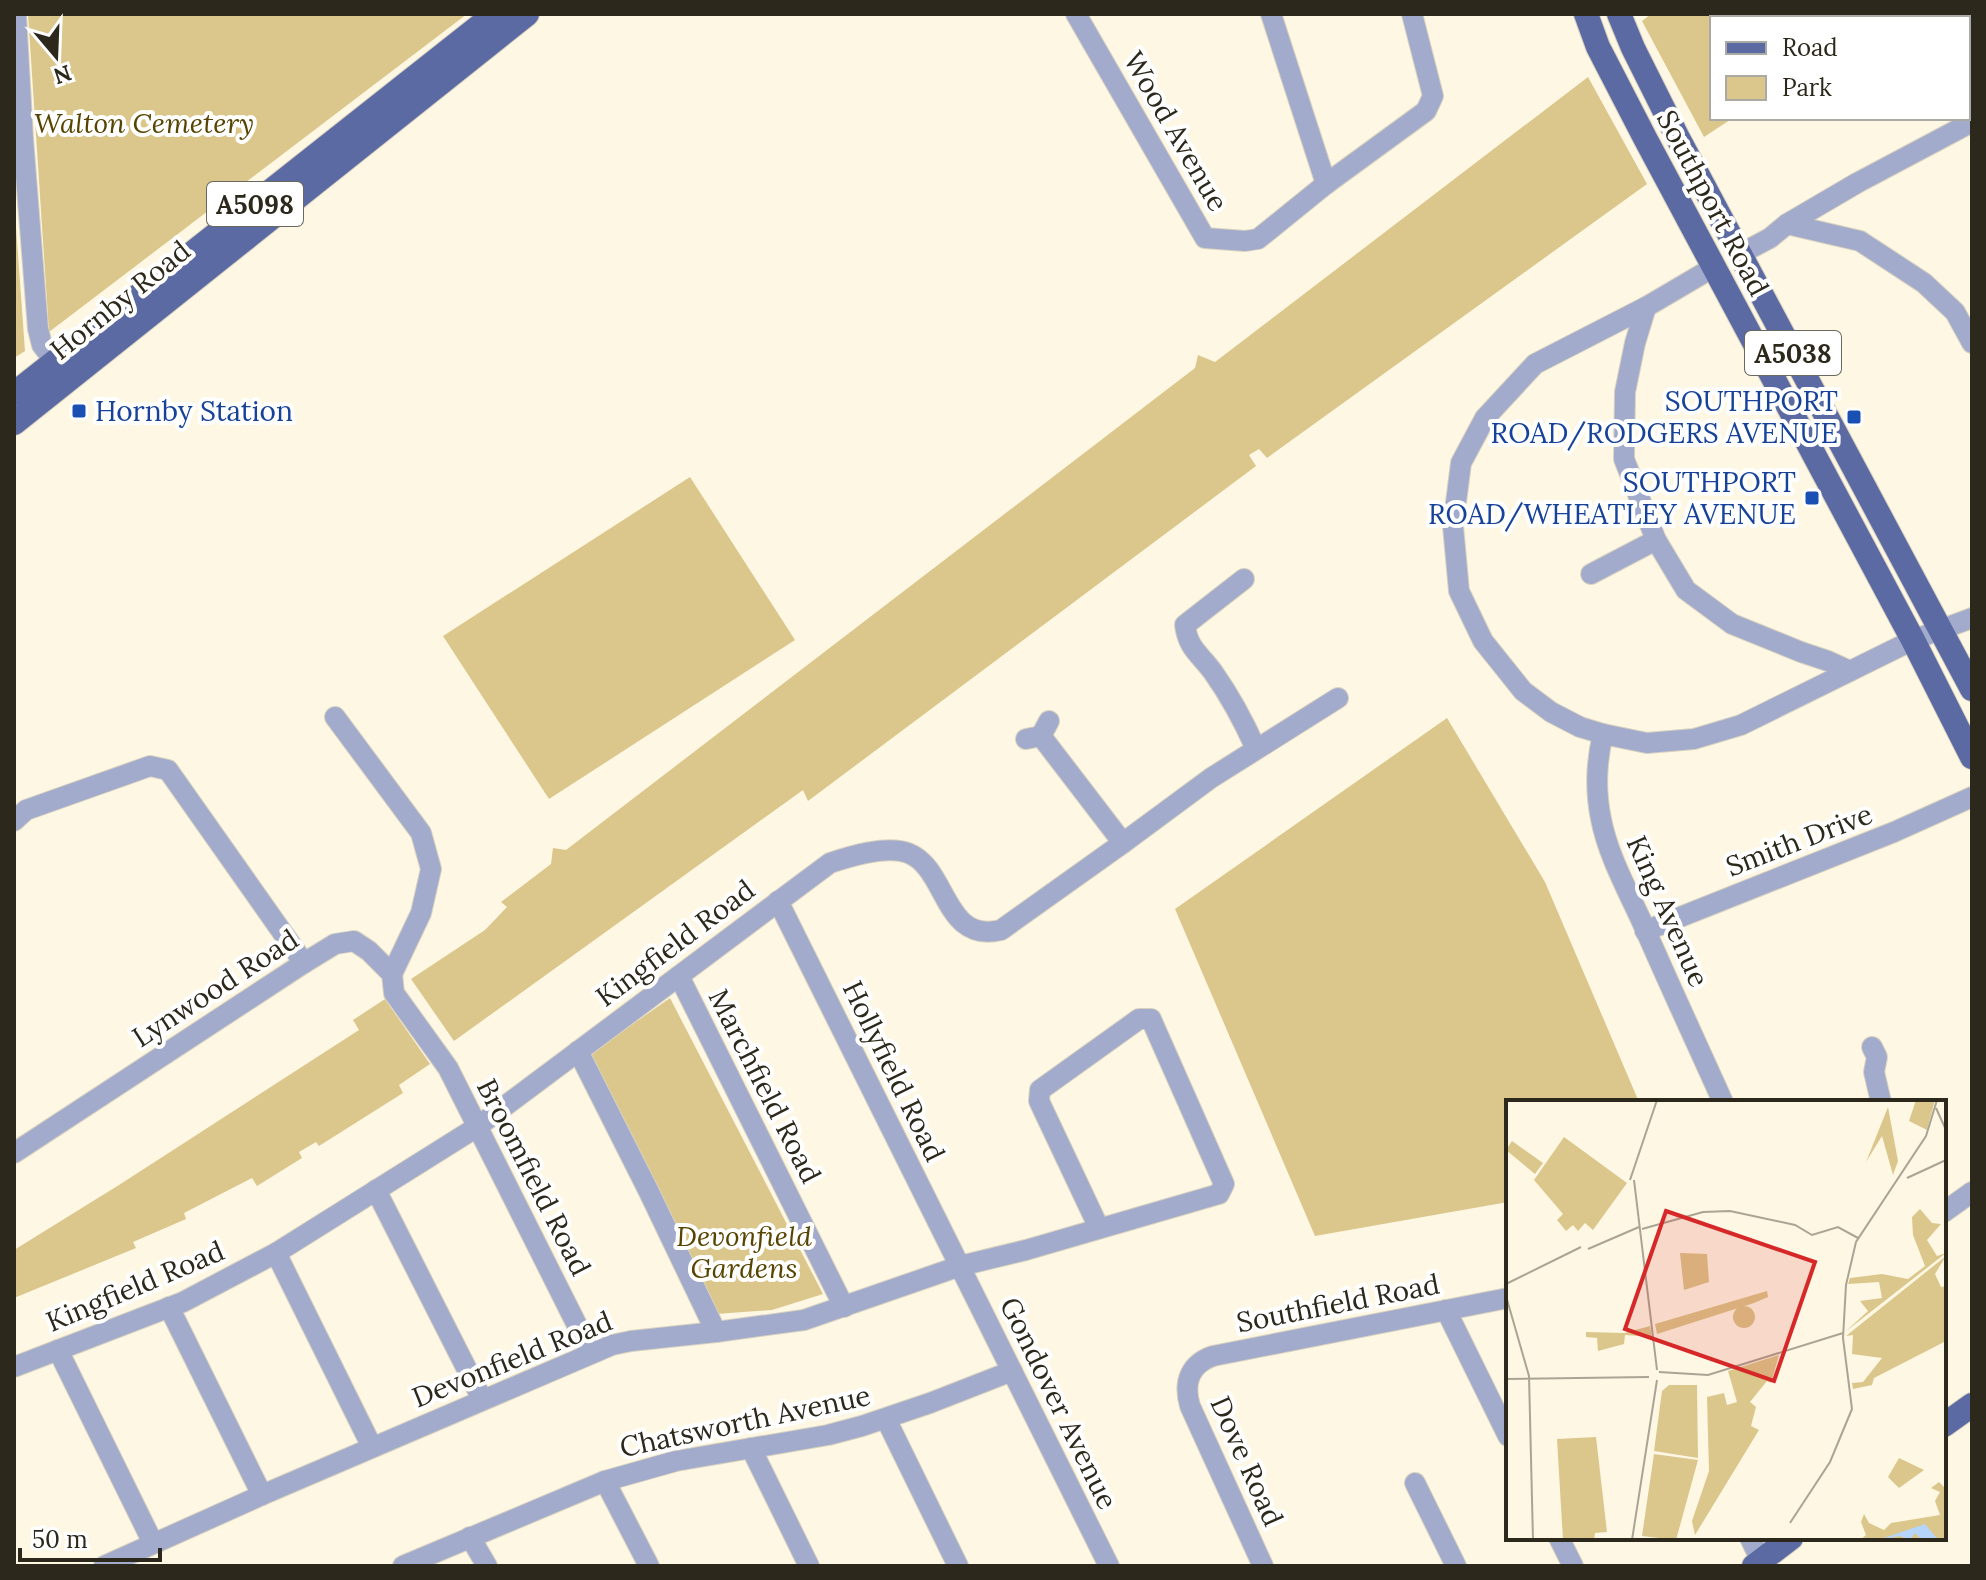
<svg xmlns="http://www.w3.org/2000/svg" width="1986" height="1580" viewBox="0 0 1986 1580" font-family="Lora,serif">
  <rect width="100%" height="100%" fill="#fef7e4"/>
  <g fill="#dbc78b">
    <polygon points="28,14 467,14 49,332"/>
    <polygon points="1651,14 1771,14 1775,18 1712,18 1712,118 1733,118 1704,137 1642,21"/>
    <polygon points="1806,14 1890,14 1884,18 1798,18"/>
    <polygon points="1588,77 1647,184 1267,458 1259,449 1249,455 1256,466 808,801 803,790 454,1041 411,979 485,930 507,907 501,902 551,864 553,848 566,850 1195,368 1198,355 1215,362"/>
    <polygon points="14,199 25,351 14,358"/>
    <polygon points="690,477 795,640 549,799 443,636"/>
    <polygon points="1447,718 1545,882 1639,1102 1508,1102 1508,1202 1315,1236 1175,909"/>
    <polygon points="670,998 823,1294 772,1310 716,1314 590,1054"/>
    <polygon points="385,999 430,1064 399,1085 403,1093 319,1146 316,1142 299,1152 302,1158 257,1186 252,1178 184,1213 186,1219 133,1242 136,1248 14,1298 14,1250 119,1185 359,1030 353,1020"/>
  </g>
  <g fill="none" stroke-linecap="round" stroke-linejoin="round">
    <defs>
      <g id="minor">
        <polyline points="16,14 23,138 38,329 42,345 64,373"/>
        <polyline points="1076,14 1205,238 1245,241 1258,239 1326,184 1426,111 1433,96 1412,14"/>
        <polyline points="1271,14 1326,184"/>
        <polyline points="1787,224 1860,241 1924,283 1955,312 1972,343"/>
        <polyline points="1740,254 1770,238 1787,224 1857,183 1972,122"/>
        <polyline points="1714,267 1646,307 1535,364 1485,418 1461,463 1453,526 1459,591 1483,641 1523,691 1551,712 1580,727 1603,734 1647,743 1694,739 1741,725 1913,640 1972,618"/>
        <polyline points="1646,307 1635,343 1625,392 1624,459 1656,540 1686,590 1732,624 1801,652 1828,661 1850,671"/>
        <polyline points="1591,574 1656,540"/>
        <path d="M1244,579L1185,625C1188,649 1200,654 1213,672C1230,696 1244,722 1256,749"/>
        <polyline points="335,717 421,833 431,869 421,913 392,974"/>
        <path d="M1603,734C1596,763 1595,790 1601,819C1608,855 1627,889 1642,922C1668,982 1696,1042 1723,1102"/>
        <polyline points="1041,736 1123,843"/>
        <polyline points="1026,739 1041,736 1049,721"/>
        <polyline points="14,821 26,810 150,766 168,770 304,963"/>
        <polyline points="778,901 1109,1566"/>
        <polyline points="1645,931 1894,832 1972,797"/>
        <polyline points="679,976 844,1307"/>
        <polyline points="1872,1047 1877,1057 1874,1072 1881,1102"/>
        <polyline points="578,1051 649,1192 716,1332"/>
        <polyline points="14,1153 304,963 335,944 354,941 369,951 392,974 394,993 448,1068 591,1353"/>
        <polyline points="376,1190 482,1399"/>
        <polyline points="1944,1212 1972,1192"/>
        <polyline points="276,1253 372,1447"/>
        <polyline points="169,1307 262,1495"/>
        <polyline points="1446,1310 1508,1436"/>
        <polyline points="58,1350 153,1543"/>
        <path d="M14,1367L183,1302L276,1253L477,1127L830,863C851,856 887,845 908,853C948,868 943,944 1001,930L1123,843L1211,778L1338,698"/>
        <polyline points="886,1419 958,1566"/>
        <polyline points="751,1448 809,1566"/>
        <polyline points="605,1481 649,1566"/>
        <polyline points="1415,1483 1456,1566"/>
        <polyline points="470,1537 487,1566"/>
        <polyline points="1559,1538 1573,1566"/>
        <polyline points="1750,1538 1761,1561"/>
        <polyline points="104,1566 262,1495 612,1345 631,1341 716,1332 804,1320 960,1266 1026,1250 1219,1194 1224,1184 1151,1019 1139,1019 1040,1090 1039,1101 1099,1228"/>
        <polyline points="403,1566 605,1481 676,1461 828,1435 862,1426 930,1403 1012,1371"/>
        <path d="M1263,1566L1190,1406C1183,1382 1190,1364 1213,1356L1508,1298"/>
      </g>
      <g id="major">
        <polyline points="1586,14 1598,47 1645,138 1913,640 1972,757"/>
        <polyline points="1619,14 1633,48 1678,138 1972,689"/>
        <polyline points="14,394 495,14"/>
        <polyline points="14,423 527,14"/>
        <polyline points="1944,1425 1972,1405"/>
        <polyline points="1754,1566 1791,1538"/>
      </g>
    </defs>
    <use href="#minor" stroke="#d8d2c0" stroke-width="22"/>
    <use href="#major" stroke="#d8d2c0" stroke-width="26"/>
    <use href="#minor" stroke="#a2abcb" stroke-width="20"/>
    <use href="#major" stroke="#5c6aa3" stroke-width="24"/>
  </g>
  <g fill="#1a4fb4" stroke="#fff" stroke-width="3">
    <rect x="71" y="403" width="16" height="16" rx="4"/>
    <rect x="1846" y="409" width="16" height="16" rx="4"/>
    <rect x="1804" y="490" width="16" height="16" rx="4"/>
  </g>
  <g text-anchor="middle" dominant-baseline="central" stroke-width="8" stroke-linejoin="round" paint-order="stroke">
    <g fill="#fff" stroke="#6b685f" stroke-width="2">
      <rect x="207" y="182" width="96" height="44" rx="6"/>
      <rect x="1745" y="331" width="96" height="44" rx="6"/>
    </g>
    <g font-size="26" font-weight="bold" fill="#2c281b">
      <text x="255" y="204">A5098</text>
      <text x="1793" y="353">A5038</text>
    </g>
    <g font-size="28" font-style="italic" fill="#574400" stroke="#fff">
      <text x="144" y="123">Walton Cemetery</text>
      <text x="744" y="1236">Devonfield<tspan x="744" dy="32">Gardens</tspan></text>
    </g>
    <g font-size="28" fill="#2c281b" stroke="#fff">
      <text transform="translate(1176 131) rotate(60)">Wood Avenue</text>
      <text transform="translate(1713 203) rotate(62)">Southport Road</text>
      <text transform="translate(120 300) rotate(-39)">Hornby Road</text>
      <text transform="translate(1799 840) rotate(-21)">Smith Drive</text>
      <text transform="translate(1668 911) rotate(66)">King Avenue</text>
      <text transform="translate(675 943) rotate(-37)">Kingfield Road</text>
      <text transform="translate(215 988) rotate(-33)">Lynwood Road</text>
      <text transform="translate(894 1071) rotate(64)">Hollyfield Road</text>
      <text transform="translate(765 1086) rotate(63)">Marchfield Road</text>
      <text transform="translate(534 1177) rotate(63)">Broomfield Road</text>
      <text transform="translate(135 1286) rotate(-23)">Kingfield Road</text>
      <text transform="translate(1338 1303) rotate(-11)">Southfield Road</text>
      <text transform="translate(512 1359) rotate(-22)">Devonfield Road</text>
      <text transform="translate(1059 1403) rotate(64)">Gondover Avenue</text>
      <text transform="translate(745 1421) rotate(-12)">Chatsworth Avenue</text>
      <text transform="translate(1247 1461) rotate(66)">Dove Road</text>
    </g>
    <g font-size="28" fill="#164399" stroke="#fff" text-anchor="end">
      <text x="1838" y="401">SOUTHPORT<tspan x="1838" dy="32">ROAD/RODGERS AVENUE</tspan></text>
      <text x="95" y="411" text-anchor="start">Hornby Station</text>
      <text x="1796" y="482">SOUTHPORT<tspan x="1796" dy="32">ROAD/WHEATLEY AVENUE</tspan></text>
    </g>
  </g>
  <g transform="translate(1506 1100)">
    <rect width="440" height="440" fill="#fef7e4"/>
    <path d="M410,0H429L421,30L403,21ZM382,7L392,61L387,75L376,36L360,62ZM58,37L121,83L87,130L79,123L72,131L67,125L60,131L51,120L57,114L28,80ZM6,41L37,63L29,74L0,50ZM414,109L426,123L435,124L421,140L431,156L440,153L339,232L362,211L354,201L376,198L373,182L342,184L344,178L376,174L402,179L419,166L407,135L406,117ZM174,153L201,154L203,182L178,190ZM440,156L429,174L435,187L440,186V241L368,278L366,285L347,289L346,283L357,282L376,258L346,254L347,235L340,236ZM261,191L262,197L248,203L151,234L149,224ZM227 217a11 11 0 1 1 22 0a11 11 0 1 1-22 0ZM144,226L146,237L119,235L118,244L92,251L91,238L80,237V232L118,233ZM273,255L265,283L261,281L244,302L250,307L245,326L253,330L189,435L186,421L203,371L201,297L218,293L221,305L231,302L222,271ZM163,285H191L192,358L148,351L156,291ZM90,337L101,432L89,433L88,440H57L51,339ZM148,354L192,360L170,440L136,436ZM393,358L418,370L393,388L382,377ZM433,382L440,389V440H354L360,435L355,422L358,414L363,423L378,430L385,423L434,415L429,401L434,392L425,388Z" fill="#dbc78b"/>
    <path d="M419,424L432,440H416L409,433L404,440L394,436L372,440Z" fill="#b6d5fd"/>
    <path fill="none" stroke="#aaa494" stroke-width="2" d="M430,8L440,30M401,78L440,60M124,80L151,0M128,80L151,270M136,129L197,112L224,111L289,125L306,135L332,127L352,138M82,149L133,127M0,184L75,147M0,196L23,276L27,440M153,272L202,275L337,233M0,279L143,277M284,423L324,362L346,309L337,238L340,185L350,142L420,36L431,0M126,440L151,280"/>
    <path fill="#d62828" fill-opacity="0.15" stroke="#d62828" stroke-width="4" d="M160,111L309,162L268,281L119,229Z"/>
    <rect width="440" height="440" fill="none" stroke="#2c281b" stroke-width="4"/>
  </g>
  <rect width="1986" height="1580" fill="none" stroke="#2c281b" stroke-width="32"/>
  <rect x="1710" y="16" width="260" height="104" fill="#ffffff" stroke="#aba9a4" stroke-width="2"/>
  <rect x="1726" y="42" width="40" height="12" fill="#5c6aa3" stroke="#aba9a4" stroke-width="2"/>
  <text x="1782" y="56" font-size="24" fill="#2c281b">Road</text>
  <rect x="1726" y="76" width="40" height="24" fill="#dbc78b" stroke="#aba9a4" stroke-width="2"/>
  <text x="1782" y="96" font-size="24" fill="#2c281b">Park</text>
  <g transform="translate(56 56) rotate(161)" stroke="#ffffff" stroke-width="6" paint-order="stroke">
  <path d="M0-6L14 30L0 20L-14 30Z" fill="#2c281b"/>
  <text y="-12" font-size="22" font-weight="bold" text-anchor="middle" fill="#2c281b">N</text>
  </g>
  <path d="M20 1548v12h140v-12" fill="none" stroke="#2c281b" stroke-width="4"/>
  <text x="32" y="1548" font-size="24" fill="#2c281b" stroke="#ffffff" stroke-width="6" paint-order="stroke">50 m</text>
</svg>
